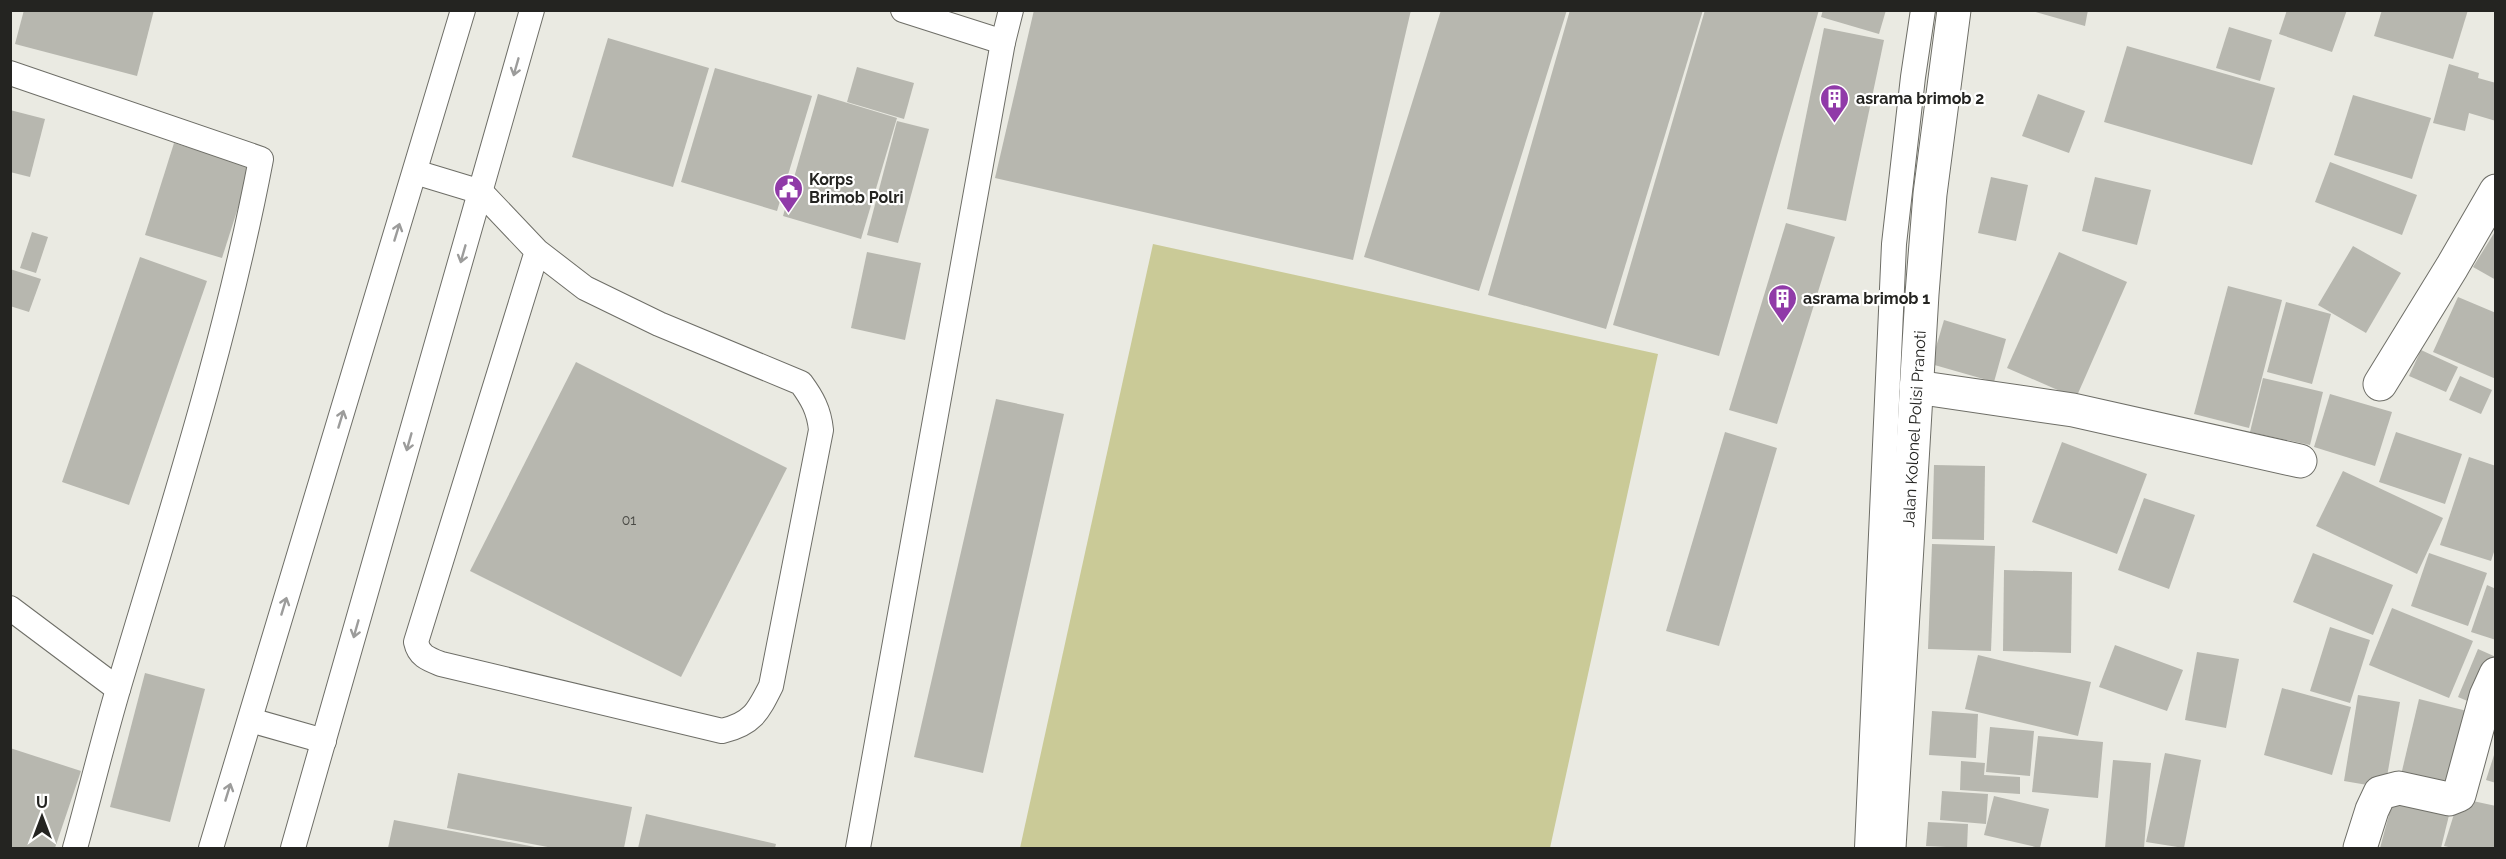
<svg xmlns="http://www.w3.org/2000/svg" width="2506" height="859" viewBox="0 0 2506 859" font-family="Raleway,sans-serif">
  <rect width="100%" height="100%" fill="#eaeae2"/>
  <polygon fill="#caca97" points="1153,244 1658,354 1550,848 1020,848"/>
  <g fill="#b7b7af">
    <polygon points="24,10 154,10 137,76 15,44"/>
    <polygon points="1034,10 1411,10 1353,260 995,178"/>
    <polygon points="1441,10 1567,10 1479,291 1364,257"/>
    <polygon points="1570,10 1703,10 1606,329 1488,295"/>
    <polygon points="1705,10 1819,10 1719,356 1613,325"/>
    <polygon points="1823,10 1886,10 1879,34 1821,17"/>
    <polygon points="2028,10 2088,10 2085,26"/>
    <polygon points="2287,10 2347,10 2332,52 2279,34"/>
    <polygon points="2382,10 2468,10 2453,59 2374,36"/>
    <polygon points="2229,27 2272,40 2260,81 2216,68"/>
    <polygon points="1824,28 1884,40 1846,221 1787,209"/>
    <polygon points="608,38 709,68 673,187 572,157"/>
    <polygon points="2127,46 2275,88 2252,165 2104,122"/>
    <polygon points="2449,64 2479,73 2478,78 2496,83 2496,121 2469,113 2465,131 2433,123"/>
    <polygon points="857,67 914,83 904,119 847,102"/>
    <polygon points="715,68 812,96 777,211 681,182"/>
    <polygon points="818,94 897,118 861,239 783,216"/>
    <polygon points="2038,94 2085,111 2069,153 2022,136"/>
    <polygon points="2353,95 2431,118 2412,179 2334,155"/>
    <polygon points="10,110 45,119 30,177 10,172"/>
    <polygon points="897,121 929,129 898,243 867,235"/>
    <polygon points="174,143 251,167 222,258 145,235"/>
    <polygon points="2330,162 2417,195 2402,235 2315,202"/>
    <polygon points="1991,177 2028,185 2016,241 1978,233"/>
    <polygon points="2095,177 2151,190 2137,245 2082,231"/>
    <polygon points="1786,223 1835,237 1777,424 1729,410"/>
    <polygon points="2496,230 2496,280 2473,267"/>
    <polygon points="32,232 48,237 36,273 20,268"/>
    <polygon points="2353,246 2401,273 2366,333 2318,305"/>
    <polygon points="867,252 921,263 905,340 851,328"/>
    <polygon points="2059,252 2127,282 2076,398 2007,368"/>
    <polygon points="140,257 207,281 129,505 62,482"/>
    <polygon points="10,269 41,279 29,312 10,306"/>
    <polygon points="2228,286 2282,300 2249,428 2194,414"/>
    <polygon points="2458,297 2496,313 2496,379 2433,352"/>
    <polygon points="2286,302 2331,314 2312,384 2267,372"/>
    <polygon points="1944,320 2006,339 1994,382 1931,364"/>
    <polygon points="2421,350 2458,367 2446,392 2409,376"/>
    <polygon points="576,362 787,468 681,677 470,571"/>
    <polygon points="2460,376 2492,390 2481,414 2449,400"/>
    <polygon points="2263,378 2323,392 2310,445 2250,432"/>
    <polygon points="2330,394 2392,412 2375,466 2314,447"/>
    <polygon points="996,399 1064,414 983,773 914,757"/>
    <polygon points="1725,432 1777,448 1719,646 1666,631"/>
    <polygon points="2396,432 2462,454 2445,504 2379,482"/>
    <polygon points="2062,442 2147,474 2117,554 2032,522"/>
    <polygon points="2469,457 2496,466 2496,546 2491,561 2440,545"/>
    <polygon points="1934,465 1985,466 1984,540 1932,539"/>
    <polygon points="2343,471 2443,518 2417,574 2316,526"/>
    <polygon points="2144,498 2195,515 2169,589 2118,570"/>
    <polygon points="1932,544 1995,546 1991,651 1928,649"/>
    <polygon points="2313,553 2393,585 2373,635 2293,602"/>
    <polygon points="2429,553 2487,573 2468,626 2411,606"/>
    <polygon points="2004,570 2072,572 2071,653 2003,651"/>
    <polygon points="2487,585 2496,589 2496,640 2471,632"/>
    <polygon points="2392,608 2473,641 2449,698 2369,665"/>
    <polygon points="2330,627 2370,640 2350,703 2310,691"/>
    <polygon points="2115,645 2183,670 2167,711 2099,687"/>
    <polygon points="2478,649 2496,657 2496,660 2477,705 2458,697"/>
    <polygon points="2197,652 2239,659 2226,728 2185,720"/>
    <polygon points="1978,655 2091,682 2078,736 1965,709"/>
    <polygon points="145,673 205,689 170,822 110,807"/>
    <polygon points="2282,688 2351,707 2332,775 2264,755"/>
    <polygon points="2358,695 2400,702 2385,788 2344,781"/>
    <polygon points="2419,699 2475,713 2457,788 2401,775"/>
    <polygon points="1932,711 1978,714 1976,758 1929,755"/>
    <polygon points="1990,727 2034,731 2030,776 1986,772"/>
    <polygon points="2038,736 2103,742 2098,798 2032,792"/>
    <polygon points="10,748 81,771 55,848 10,848"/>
    <polygon points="2495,752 2496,752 2496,783 2486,780"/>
    <polygon points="2165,753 2201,760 2184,848 2146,842"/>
    <polygon points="2113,760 2151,763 2144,848 2105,848"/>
    <polygon points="1961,761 1985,763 1984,775 2020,777 2020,794 1960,790"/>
    <polygon points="458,773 632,807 624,848 553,848 447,828"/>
    <polygon points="1942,791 1988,794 1986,824 1940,820"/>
    <polygon points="1994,796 2049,809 2040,848 1984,835"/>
    <polygon points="2394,796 2452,803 2441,848 2380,848"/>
    <polygon points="2459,798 2496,806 2496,848 2453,848 2444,846"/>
    <polygon points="646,814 776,844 775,848 638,848"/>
    <polygon points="394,820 535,847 535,848 388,848"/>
    <polygon points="1928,822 1968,824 1967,848 1926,846"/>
  </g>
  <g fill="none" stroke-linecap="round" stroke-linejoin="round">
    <defs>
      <g id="service">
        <polyline points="903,10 1003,42"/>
        <path d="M10,73L261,159C227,338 171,512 119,686C103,740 90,794 75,848"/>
        <path d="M415,172L481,192L537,251L585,288L659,324L801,383C812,398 819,410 821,430L771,686C758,712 752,724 722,731L441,664C428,659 419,656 416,642L537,251"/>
        <polyline points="10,608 118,689"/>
        <polyline points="250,720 324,741"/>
        <polyline points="211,848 463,10"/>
        <polyline points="293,848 532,10"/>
        <polyline points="858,848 1003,42 1011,10"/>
        <polyline points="1867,848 1894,244 1913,77 1923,10"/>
      </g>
      <g id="minor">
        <polyline points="2380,384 2452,267 2496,191"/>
        <polyline points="1916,387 2073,410 2300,461"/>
        <polyline points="2360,848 2372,810 2380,793 2399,788 2449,799 2459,795 2486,696 2496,674"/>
      </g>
      <g id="tertiary">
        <path id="s1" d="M1889,848L1922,294L1930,194L1954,10"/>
      </g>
    </defs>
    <use href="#service" stroke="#6e6e67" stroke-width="26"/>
    <use href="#minor" stroke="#6e6e67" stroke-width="35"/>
    <use href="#tertiary" stroke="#6e6e67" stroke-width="35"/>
    <use href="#service" stroke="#fff" stroke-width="24"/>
    <use href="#minor" stroke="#fff" stroke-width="33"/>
    <use href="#tertiary" stroke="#fff" stroke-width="33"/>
  </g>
  <defs><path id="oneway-shaft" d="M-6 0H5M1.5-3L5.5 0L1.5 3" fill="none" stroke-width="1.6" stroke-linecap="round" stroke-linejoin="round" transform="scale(1.5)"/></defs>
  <g stroke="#9c9c9b">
    <use href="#oneway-shaft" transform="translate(516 67) rotate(106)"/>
    <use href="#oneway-shaft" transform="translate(397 232) rotate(-73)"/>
    <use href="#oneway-shaft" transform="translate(463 254) rotate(106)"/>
    <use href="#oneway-shaft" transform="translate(341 419) rotate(-73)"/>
    <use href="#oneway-shaft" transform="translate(409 442) rotate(106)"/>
    <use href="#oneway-shaft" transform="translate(284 606) rotate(-73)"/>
    <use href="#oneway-shaft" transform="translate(356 629) rotate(106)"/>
    <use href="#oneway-shaft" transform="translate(228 792) rotate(-73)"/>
  </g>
  <defs>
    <symbol id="building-pin" viewBox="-11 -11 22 30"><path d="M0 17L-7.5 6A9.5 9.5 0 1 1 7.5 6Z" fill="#903aa8" stroke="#fffffe"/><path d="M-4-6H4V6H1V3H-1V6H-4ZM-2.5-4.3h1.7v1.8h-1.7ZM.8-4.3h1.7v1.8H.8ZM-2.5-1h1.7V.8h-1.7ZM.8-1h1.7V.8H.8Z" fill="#fff"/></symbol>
    <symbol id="civic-pin" viewBox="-11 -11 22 30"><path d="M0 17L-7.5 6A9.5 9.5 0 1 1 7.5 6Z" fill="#903aa8" stroke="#fffffe"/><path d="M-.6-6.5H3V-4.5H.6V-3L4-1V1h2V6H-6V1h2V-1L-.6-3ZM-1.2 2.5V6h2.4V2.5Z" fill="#fff"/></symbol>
  </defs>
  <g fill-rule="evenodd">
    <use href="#building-pin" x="1818" y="82" width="33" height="45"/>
    <use href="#civic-pin" x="772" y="172" width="33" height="45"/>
    <use href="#building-pin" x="1766" y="282" width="33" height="45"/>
  </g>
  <g text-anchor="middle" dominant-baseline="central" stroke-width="4.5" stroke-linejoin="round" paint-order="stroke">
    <g font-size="14" fill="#494944">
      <text x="629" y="520">01</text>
    </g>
    <g font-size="16" font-weight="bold" fill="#242421" stroke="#fffffe" text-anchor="start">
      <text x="1856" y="98">asrama brimob 2</text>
      <text x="809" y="179">Korps<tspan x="809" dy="18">Brimob Polri</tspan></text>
      <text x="1803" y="298">asrama brimob 1</text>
    </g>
    <g font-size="16" fill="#242421" stroke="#fffffe">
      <text stroke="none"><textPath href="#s1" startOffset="420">Jalan Kolonel Polisi Pranoti</textPath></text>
    </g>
  </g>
  <rect width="2506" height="859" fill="none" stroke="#242421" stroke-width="24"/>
  <g transform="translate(42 817)" stroke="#fffffe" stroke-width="4.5" paint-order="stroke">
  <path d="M0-4.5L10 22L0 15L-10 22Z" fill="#242421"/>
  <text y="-9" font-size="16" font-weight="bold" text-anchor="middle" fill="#242421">U</text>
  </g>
</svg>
